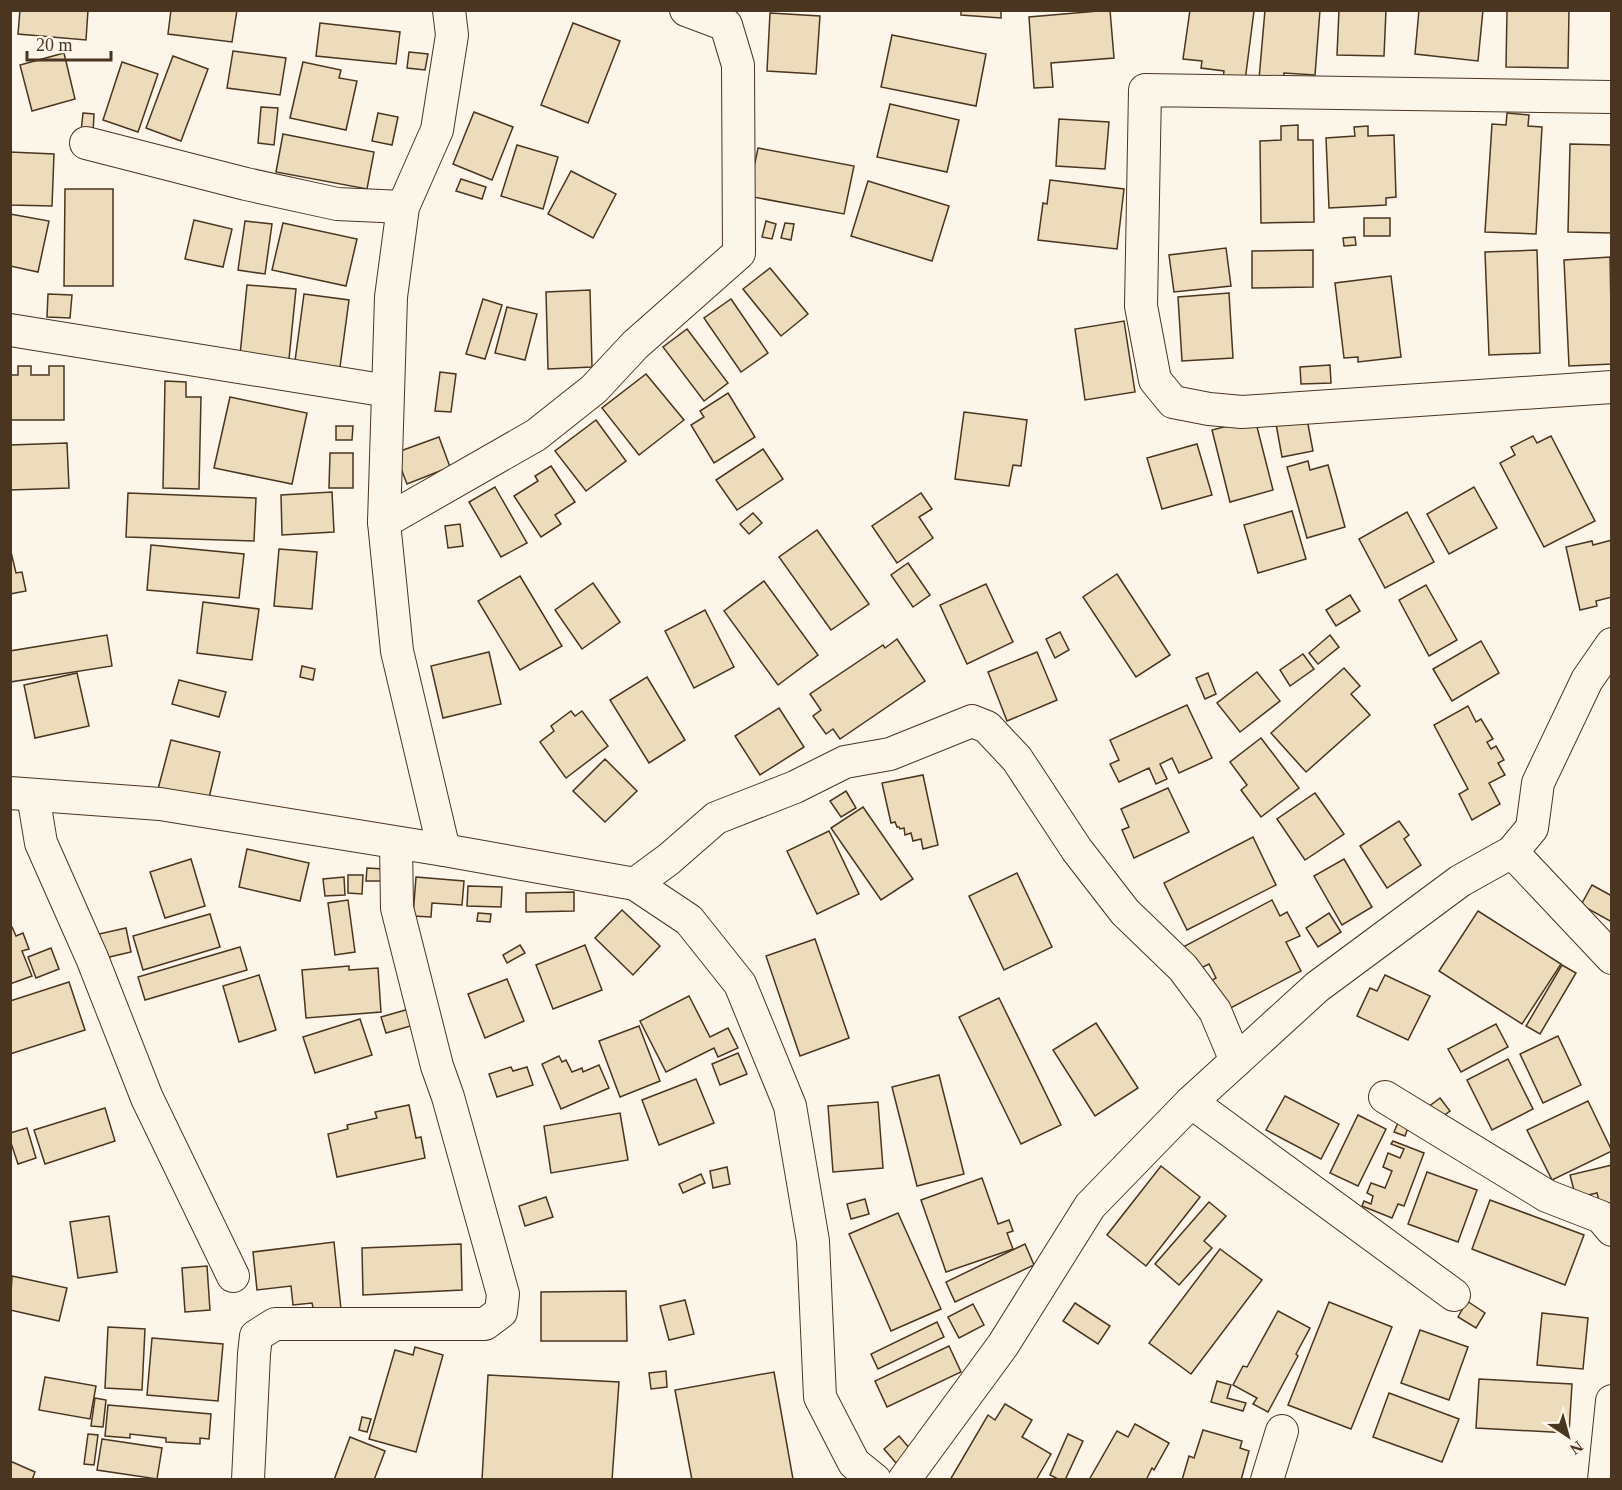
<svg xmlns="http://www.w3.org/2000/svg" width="1622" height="1490" viewBox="0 0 1622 1490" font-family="'Times New Roman',serif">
  <rect width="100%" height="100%" fill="#fbf6e9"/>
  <g fill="#ecdcbc" stroke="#4a3520" stroke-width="1.5">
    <polygon points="20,10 88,10 86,40 18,34"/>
    <polygon points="171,10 237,10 232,42 168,34"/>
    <polygon points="961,10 1001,10 1001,18 961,15"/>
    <polygon points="1110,10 1114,58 1051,63 1053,87 1034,88 1029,17"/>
    <polygon points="1190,10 1254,11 1245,81 1223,78 1224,71 1201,68 1202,61 1183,59"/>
    <polygon points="1265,10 1320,10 1315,75 1284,73 1283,81 1259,79"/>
    <polygon points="1339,10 1386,10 1384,56 1337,55"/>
    <polygon points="1419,10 1483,10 1478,61 1415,54"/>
    <polygon points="1507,10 1569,10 1568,68 1506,67"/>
    <polygon points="770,13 820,16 816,74 767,71"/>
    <polygon points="320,23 400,32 396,64 316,56"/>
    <polygon points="573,23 620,41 588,123 541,105"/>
    <polygon points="892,35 986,54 976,106 881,87"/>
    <polygon points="233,51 286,58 280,95 227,88"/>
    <polygon points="409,52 428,54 425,70 407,68"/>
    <polygon points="64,53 75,99 32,111 20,65"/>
    <polygon points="173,56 208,69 181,141 146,128"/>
    <polygon points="122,62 158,74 138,132 103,120"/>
    <polygon points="303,62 341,70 339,78 357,81 346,130 290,118"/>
    <polygon points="890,104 959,120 947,172 877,157"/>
    <polygon points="261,107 278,108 274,145 258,143"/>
    <polygon points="474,112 513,127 492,180 453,164"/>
    <polygon points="83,113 94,114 93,133 81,132"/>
    <polygon points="378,113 398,117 392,145 372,141"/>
    <polygon points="1507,113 1529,115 1528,126 1542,127 1536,234 1485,232 1492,124 1506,125"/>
    <polygon points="1059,119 1109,122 1105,169 1056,166"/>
    <polygon points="1298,125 1298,140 1313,140 1314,222 1261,223 1260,141 1281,140 1281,126"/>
    <polygon points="1368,126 1368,136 1394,135 1396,197 1386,198 1386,205 1329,208 1326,138 1355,136 1354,127"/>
    <polygon points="283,134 374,152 367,189 276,172"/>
    <polygon points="1570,144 1612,145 1612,233 1568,232"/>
    <polygon points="517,145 558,157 543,209 501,196"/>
    <polygon points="758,148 854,166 844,214 748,196"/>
    <polygon points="10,152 54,154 52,206 10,205"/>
    <polygon points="571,171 616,194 593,238 548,214"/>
    <polygon points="461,179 486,187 482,199 456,191"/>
    <polygon points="1050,180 1124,189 1117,249 1038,240 1043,203 1047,204"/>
    <polygon points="868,181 949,206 932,261 851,236"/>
    <polygon points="65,189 113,189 113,286 64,286"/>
    <polygon points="10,214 49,221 38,272 10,266"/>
    <rect x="1364" y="218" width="26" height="18"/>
    <polygon points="194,220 232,229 223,267 185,259"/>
    <polygon points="245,221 272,224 265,274 238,270"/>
    <polygon points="766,221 776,224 772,239 762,237"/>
    <polygon points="283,223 357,239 346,286 272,270"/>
    <polygon points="785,223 794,224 791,240 781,238"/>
    <polygon points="1355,237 1356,245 1344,246 1343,238"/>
    <polygon points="1226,248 1231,286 1174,292 1169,255"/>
    <polygon points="1313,250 1313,287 1252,288 1252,251"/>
    <polygon points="1537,250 1540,353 1489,355 1485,252"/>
    <polygon points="1610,257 1612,364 1569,366 1564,260"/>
    <polygon points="770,268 808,314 781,336 743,289"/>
    <polygon points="1391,276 1401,357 1358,362 1358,357 1344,358 1335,283"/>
    <polygon points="247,285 296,289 289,359 240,355"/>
    <polygon points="590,290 592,367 548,369 546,292"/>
    <polygon points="1229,293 1233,358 1182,361 1178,297"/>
    <polygon points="48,294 72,295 70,318 47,317"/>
    <polygon points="304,294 349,300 340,367 295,361"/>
    <polygon points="483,299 502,305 485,359 466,354"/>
    <polygon points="731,299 768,353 741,372 704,318"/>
    <polygon points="507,307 537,314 525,360 495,353"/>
    <polygon points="1124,321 1135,392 1085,400 1075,329"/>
    <polygon points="687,329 728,383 704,401 663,347"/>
    <polygon points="1330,365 1331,383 1301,384 1300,367"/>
    <polygon points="18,366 31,366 31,375 49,375 49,366 64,366 64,420 10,420 10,375 18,375"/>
    <polygon points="440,372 456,374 451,412 435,411"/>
    <polygon points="646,374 684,420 639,455 602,408"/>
    <polygon points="165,381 186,382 186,397 201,397 199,489 163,488"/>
    <polygon points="728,393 755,437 714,463 691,425 704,417 700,411"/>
    <polygon points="230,397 307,413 292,484 214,468"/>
    <polygon points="964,412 1027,420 1021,466 1013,465 1009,486 955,479"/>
    <polygon points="1255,419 1273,490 1230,502 1212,430"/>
    <polygon points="1307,419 1313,451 1282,457 1276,424"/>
    <polygon points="596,420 626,461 586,491 555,451"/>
    <polygon points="336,426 353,426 352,440 336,440"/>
    <polygon points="1533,436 1537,443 1551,436 1595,521 1544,547 1500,463 1515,455 1511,447"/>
    <polygon points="439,437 450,467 407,484 395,453"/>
    <polygon points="67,443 69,488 10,490 10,445"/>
    <polygon points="1197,444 1212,495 1162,509 1147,458"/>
    <polygon points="763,449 783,479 737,510 716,480"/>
    <polygon points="330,453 353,453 353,488 329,488"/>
    <polygon points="1308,461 1310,470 1328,465 1345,527 1307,538 1287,467"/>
    <polygon points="551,466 575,502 555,515 561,524 541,537 514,496 538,481 535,476"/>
    <polygon points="495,487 527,543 501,557 469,502"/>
    <polygon points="1474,487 1497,528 1449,554 1427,514"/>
    <polygon points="332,492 334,532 282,535 281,495"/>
    <polygon points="128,493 256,498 254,541 126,537"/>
    <polygon points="921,493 932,509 919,517 933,538 897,563 872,526"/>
    <polygon points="1292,511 1306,559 1258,573 1244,525"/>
    <polygon points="1407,512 1434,562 1385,588 1359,539"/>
    <polygon points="753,513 762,523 749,534 740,524"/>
    <polygon points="460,524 463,546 448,548 445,526"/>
    <polygon points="817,530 869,604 831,630 779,557"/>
    <polygon points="1612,540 1612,597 1596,601 1597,606 1580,610 1566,547 1592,541 1593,545"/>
    <polygon points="151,545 244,554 239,598 147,590"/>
    <polygon points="10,548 16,573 22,572 26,591 10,594"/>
    <polygon points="279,549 317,552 312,609 274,606"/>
    <polygon points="908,563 930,595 913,607 891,575"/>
    <polygon points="1117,574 1170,655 1136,677 1083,597"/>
    <polygon points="520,576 562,646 520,670 478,601"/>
    <polygon points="764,581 818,655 778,685 724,611"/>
    <polygon points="593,583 620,622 582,649 555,610"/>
    <polygon points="986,584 1013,642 967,664 940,605"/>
    <polygon points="1426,585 1457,640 1429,656 1399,600"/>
    <polygon points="1350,595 1360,611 1336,626 1326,610"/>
    <polygon points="203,602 259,609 252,660 197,653"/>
    <polygon points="705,610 734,667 694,688 665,631"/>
    <polygon points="1060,632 1069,650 1055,658 1046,639"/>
    <polygon points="107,635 112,666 10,682 10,651"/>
    <polygon points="1330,635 1339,647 1318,664 1309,653"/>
    <polygon points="897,639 925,681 840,739 833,729 826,734 813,716 821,710 810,694 883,645 885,648"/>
    <polygon points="1481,641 1499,673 1452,701 1433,669"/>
    <polygon points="489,652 501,704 443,718 431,666"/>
    <polygon points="1037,652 1057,700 1007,721 988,672"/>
    <polygon points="1303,654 1314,669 1290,686 1280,670"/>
    <polygon points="302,666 315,669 313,680 300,677"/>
    <polygon points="1344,668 1360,686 1351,694 1370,715 1306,772 1271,733"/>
    <polygon points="1257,672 1280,701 1240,732 1217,703"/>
    <polygon points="77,673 89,726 35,738 24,685"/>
    <polygon points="1208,673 1216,694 1205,699 1196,678"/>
    <polygon points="647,677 685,740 649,763 610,700"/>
    <polygon points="179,680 226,692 219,717 172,704"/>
    <polygon points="1187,705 1212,758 1179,773 1172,758 1160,764 1167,779 1156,784 1149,768 1119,782 1110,764 1119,760 1110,740"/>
    <polygon points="1468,706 1476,722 1481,719 1493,739 1487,742 1491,749 1496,746 1504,760 1498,763 1505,775 1489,783 1500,804 1472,820 1459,794 1468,789 1434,725"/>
    <polygon points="779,708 804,747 760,775 735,736"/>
    <polygon points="571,711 575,716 582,711 608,746 566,778 540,742 554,731 551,726"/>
    <polygon points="1261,738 1299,788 1261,817 1241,790 1247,785 1230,762"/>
    <polygon points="171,740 220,752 208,802 158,789"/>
    <polygon points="605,759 637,791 605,822 573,791"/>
    <polygon points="923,775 938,845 923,849 921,839 913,841 911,833 905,835 904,828 900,829 899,827 897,827 895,822 891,823 882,783"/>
    <polygon points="1168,788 1189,832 1134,858 1122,830 1129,827 1121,809"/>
    <polygon points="846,791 856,808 841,817 830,801"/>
    <polygon points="1315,793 1344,834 1305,860 1277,819"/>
    <polygon points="863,807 913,879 881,900 831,828"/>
    <polygon points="1399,821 1409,835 1404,839 1421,865 1387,888 1360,846"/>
    <polygon points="829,831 859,894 817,914 787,851"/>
    <polygon points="1253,837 1276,885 1187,930 1164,883"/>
    <polygon points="247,849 309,863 300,901 239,887"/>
    <polygon points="191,859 205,906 165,918 150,872"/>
    <polygon points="1344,859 1372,907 1342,925 1314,876"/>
    <polygon points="367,868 384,869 383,881 366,881"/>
    <polygon points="1017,873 1052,947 1004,970 969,896"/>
    <polygon points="348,875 363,875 362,894 348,893"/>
    <polygon points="344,877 345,895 325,896 323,879"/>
    <polygon points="416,877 464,881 462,905 432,903 431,917 413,916"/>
    <polygon points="1592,885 1612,896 1612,922 1581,905"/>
    <polygon points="468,886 502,887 501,907 467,906"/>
    <polygon points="574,892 574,911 526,912 526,893"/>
    <polygon points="348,900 355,952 335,955 328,903"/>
    <polygon points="1272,900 1280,916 1287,912 1300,936 1286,942 1301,971 1221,1013 1206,984 1216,978 1209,964 1195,971 1183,947"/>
    <polygon points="622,910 660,946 633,975 595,938"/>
    <polygon points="1478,911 1561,964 1522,1024 1439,971"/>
    <polygon points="478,913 491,914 490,922 477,921"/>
    <polygon points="1329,913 1341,932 1318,947 1306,928"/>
    <polygon points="210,914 220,947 143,970 133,936"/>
    <polygon points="10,927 12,927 16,936 23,933 29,949 22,951 32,976 10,984"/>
    <polygon points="126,928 131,952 105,958 99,934"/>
    <polygon points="815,939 849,1038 800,1056 766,956"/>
    <polygon points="520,945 525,953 507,963 503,955"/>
    <polygon points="585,945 602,990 553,1009 536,965"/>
    <polygon points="240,947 247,970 145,1000 138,977"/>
    <polygon points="51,948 59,969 36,978 28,957"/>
    <polygon points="1562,965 1576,973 1540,1034 1526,1026"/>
    <polygon points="349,966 349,970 378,968 381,1012 306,1018 302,970"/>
    <polygon points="259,975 276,1030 239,1042 223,986"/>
    <polygon points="1385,975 1430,996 1408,1040 1357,1016 1370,988 1377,991"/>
    <polygon points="507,979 524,1021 485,1038 468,994"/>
    <polygon points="69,982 85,1030 10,1054 10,1001"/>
    <polygon points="689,996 710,1037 728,1028 738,1048 718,1057 714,1048 666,1072 640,1021"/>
    <polygon points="999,998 1061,1125 1021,1144 959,1017"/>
    <polygon points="409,1009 414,1025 386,1033 381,1017"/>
    <polygon points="360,1019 372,1055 315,1073 303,1037"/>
    <polygon points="1096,1023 1138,1088 1095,1116 1053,1050"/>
    <polygon points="1496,1024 1508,1047 1461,1072 1448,1049"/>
    <polygon points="639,1026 660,1081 620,1097 599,1041"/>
    <polygon points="1558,1036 1581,1085 1543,1103 1520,1054"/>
    <polygon points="738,1053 747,1074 720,1085 712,1064"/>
    <polygon points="559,1056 562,1062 566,1060 572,1072 582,1068 583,1072 599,1065 609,1088 561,1109 542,1064"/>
    <polygon points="1508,1059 1533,1109 1492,1130 1467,1080"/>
    <polygon points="511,1067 513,1071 527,1067 533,1085 497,1097 489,1074"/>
    <polygon points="939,1075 964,1174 917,1186 892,1087"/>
    <polygon points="696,1079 714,1123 659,1145 642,1100"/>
    <polygon points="1285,1096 1339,1124 1321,1159 1266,1130"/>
    <polygon points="1440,1098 1450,1111 1432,1124 1423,1111"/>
    <polygon points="1588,1101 1612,1151 1552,1180 1527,1130"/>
    <polygon points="878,1102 883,1168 833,1172 828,1106"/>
    <polygon points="409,1105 416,1138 421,1137 425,1158 337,1177 328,1134 348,1129 347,1125 377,1118 375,1112"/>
    <polygon points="105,1108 115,1141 45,1164 34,1130"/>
    <polygon points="620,1113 628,1160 551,1173 544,1126"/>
    <polygon points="1358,1115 1386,1129 1358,1186 1330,1173"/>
    <polygon points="1400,1118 1410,1122 1405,1136 1394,1132"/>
    <polygon points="27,1128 36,1158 18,1164 10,1140 10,1133"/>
    <polygon points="1393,1141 1424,1153 1404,1206 1398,1204 1392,1218 1362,1206 1364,1201 1371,1204 1373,1196 1367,1193 1371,1183 1385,1188 1392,1171 1383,1167 1388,1153 1400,1158 1404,1149 1391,1144"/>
    <polygon points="1612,1165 1612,1212 1609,1203 1600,1205 1597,1193 1576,1198 1570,1175"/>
    <polygon points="1161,1166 1200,1197 1146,1266 1107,1235"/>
    <polygon points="727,1167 730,1184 713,1188 710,1171"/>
    <polygon points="1427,1172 1477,1190 1458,1242 1408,1224"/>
    <polygon points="701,1174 705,1183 683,1193 679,1184"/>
    <polygon points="982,1178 998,1224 1009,1220 1013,1231 1007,1233 1013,1249 946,1272 921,1200"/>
    <polygon points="546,1197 553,1217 525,1226 519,1206"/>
    <polygon points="865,1199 869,1214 851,1219 847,1204"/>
    <polygon points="1490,1200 1584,1235 1565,1285 1472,1249"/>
    <polygon points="1209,1202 1226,1216 1204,1241 1212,1248 1179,1285 1155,1264"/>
    <polygon points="898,1213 941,1309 891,1331 849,1234"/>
    <polygon points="109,1216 117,1272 78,1278 70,1222"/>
    <polygon points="334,1242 341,1309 314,1312 312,1303 293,1305 291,1286 257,1290 253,1252"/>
    <polygon points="461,1244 462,1290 363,1295 362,1248"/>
    <polygon points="1025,1244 1034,1265 955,1302 946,1282"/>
    <polygon points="1220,1249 1262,1280 1191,1374 1149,1343"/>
    <polygon points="207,1266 210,1310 185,1312 182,1268"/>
    <polygon points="12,1276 67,1288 59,1321 10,1310"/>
    <polygon points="626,1291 627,1341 541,1341 541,1292"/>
    <polygon points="685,1300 694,1334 669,1340 660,1306"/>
    <polygon points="1467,1301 1485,1313 1476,1328 1458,1317"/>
    <polygon points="1329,1302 1392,1327 1351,1429 1288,1405"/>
    <polygon points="1075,1303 1110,1326 1098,1344 1063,1321"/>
    <polygon points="973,1304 984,1325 959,1338 948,1317"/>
    <polygon points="1278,1311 1310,1328 1296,1354 1298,1356 1268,1412 1253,1404 1257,1398 1233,1385 1243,1366 1247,1367"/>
    <polygon points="1542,1313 1588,1318 1583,1369 1537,1365"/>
    <polygon points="937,1322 944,1337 878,1369 871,1354"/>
    <polygon points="108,1327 145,1329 142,1390 105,1388"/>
    <polygon points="1420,1330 1468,1347 1449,1400 1401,1383"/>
    <polygon points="152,1338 223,1344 218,1401 147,1395"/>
    <polygon points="949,1346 961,1372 887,1407 875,1381"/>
    <polygon points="415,1347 443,1355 416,1452 369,1439 395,1350 413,1355"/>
    <polygon points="666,1371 667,1387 651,1389 649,1373"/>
    <polygon points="774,1372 793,1479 692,1480 675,1390"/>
    <polygon points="488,1375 619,1382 612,1480 482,1480"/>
    <polygon points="45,1377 96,1386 90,1419 39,1410"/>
    <polygon points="1479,1379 1572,1384 1569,1433 1476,1428"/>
    <polygon points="1217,1381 1231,1385 1227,1398 1246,1403 1243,1411 1211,1402"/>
    <polygon points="1389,1393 1459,1419 1442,1462 1373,1437"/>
    <polygon points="95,1398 106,1400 103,1427 91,1426"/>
    <polygon points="1005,1404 1032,1420 1022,1437 1051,1454 1036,1480 950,1480 988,1415 995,1420"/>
    <polygon points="108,1405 211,1414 209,1439 200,1438 200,1444 166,1442 166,1438 130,1434 130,1438 105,1436"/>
    <polygon points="362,1417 371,1419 367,1432 359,1430"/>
    <polygon points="1135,1424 1169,1443 1154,1470 1152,1468 1146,1480 1089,1480 1117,1431 1128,1437"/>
    <polygon points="1203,1430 1242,1441 1240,1448 1249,1451 1241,1480 1182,1480 1189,1456 1194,1458"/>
    <polygon points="88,1434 98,1435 94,1465 84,1464"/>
    <polygon points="1068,1434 1083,1441 1065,1480 1060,1480 1050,1475"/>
    <polygon points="899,1436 911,1450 896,1463 884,1449"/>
    <polygon points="350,1437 385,1451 374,1480 334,1480"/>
    <polygon points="102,1439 162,1448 157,1479 97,1470"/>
    <polygon points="10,1461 35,1472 32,1480 10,1480"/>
  </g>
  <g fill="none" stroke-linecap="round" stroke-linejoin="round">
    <defs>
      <g id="minor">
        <polyline points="1612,97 1145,90 1141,306 1155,380 1173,402 1209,409 1242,412 1612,387"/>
        <polyline points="86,143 246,184 337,204 403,207"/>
        <polyline points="10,330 388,391"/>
        <polyline points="384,522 536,435 594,389 635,345 739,253 738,65 726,25 686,10"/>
        <polyline points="10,793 160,804 444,850 635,884 689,920 740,984 790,1106 813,1241 820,1397 854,1463 875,1480"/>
        <polyline points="33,795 41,843 92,958 147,1098 233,1276"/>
        <polyline points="444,850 397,651 384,522 391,297 403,207 437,130 452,35 449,10"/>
        <polyline points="1512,852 1612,958"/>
        <polyline points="635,884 669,859 716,818 795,787 845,762 890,754 972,721 987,727 1017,759 1077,850 1125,912 1183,968 1215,1011 1236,1061"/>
        <polyline points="1385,1097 1547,1196 1601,1217 1612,1230"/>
        <polyline points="1191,1102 1454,1295"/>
        <polyline points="248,1480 254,1354 256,1336 275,1324 485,1324 501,1312 503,1294 448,1097 437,1066 397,908 396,843"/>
        <polyline points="904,1480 1003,1345 1090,1206 1191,1102 1317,987 1460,881 1512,852 1532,828 1538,783 1587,680 1612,644"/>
        <polyline points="1267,1480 1282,1431"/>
        <polyline points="1604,1480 1612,1401"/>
      </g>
    </defs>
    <use href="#minor" stroke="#4a3520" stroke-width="34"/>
    <use href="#minor" stroke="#fbf6e9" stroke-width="32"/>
  </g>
  <rect width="1622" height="1490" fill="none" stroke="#4a3520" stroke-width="24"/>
  <g transform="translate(1568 1436) rotate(144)" stroke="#fbf6e9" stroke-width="4.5" paint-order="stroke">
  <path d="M0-4.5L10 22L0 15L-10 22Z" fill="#4a3520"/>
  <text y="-9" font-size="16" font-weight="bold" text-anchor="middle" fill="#4a3520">N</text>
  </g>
  <path d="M27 51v9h84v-9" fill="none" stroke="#4a3520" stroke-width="3"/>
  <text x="36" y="51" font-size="18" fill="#4a3520" stroke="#fbf6e9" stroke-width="4.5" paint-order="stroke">20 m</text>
</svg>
